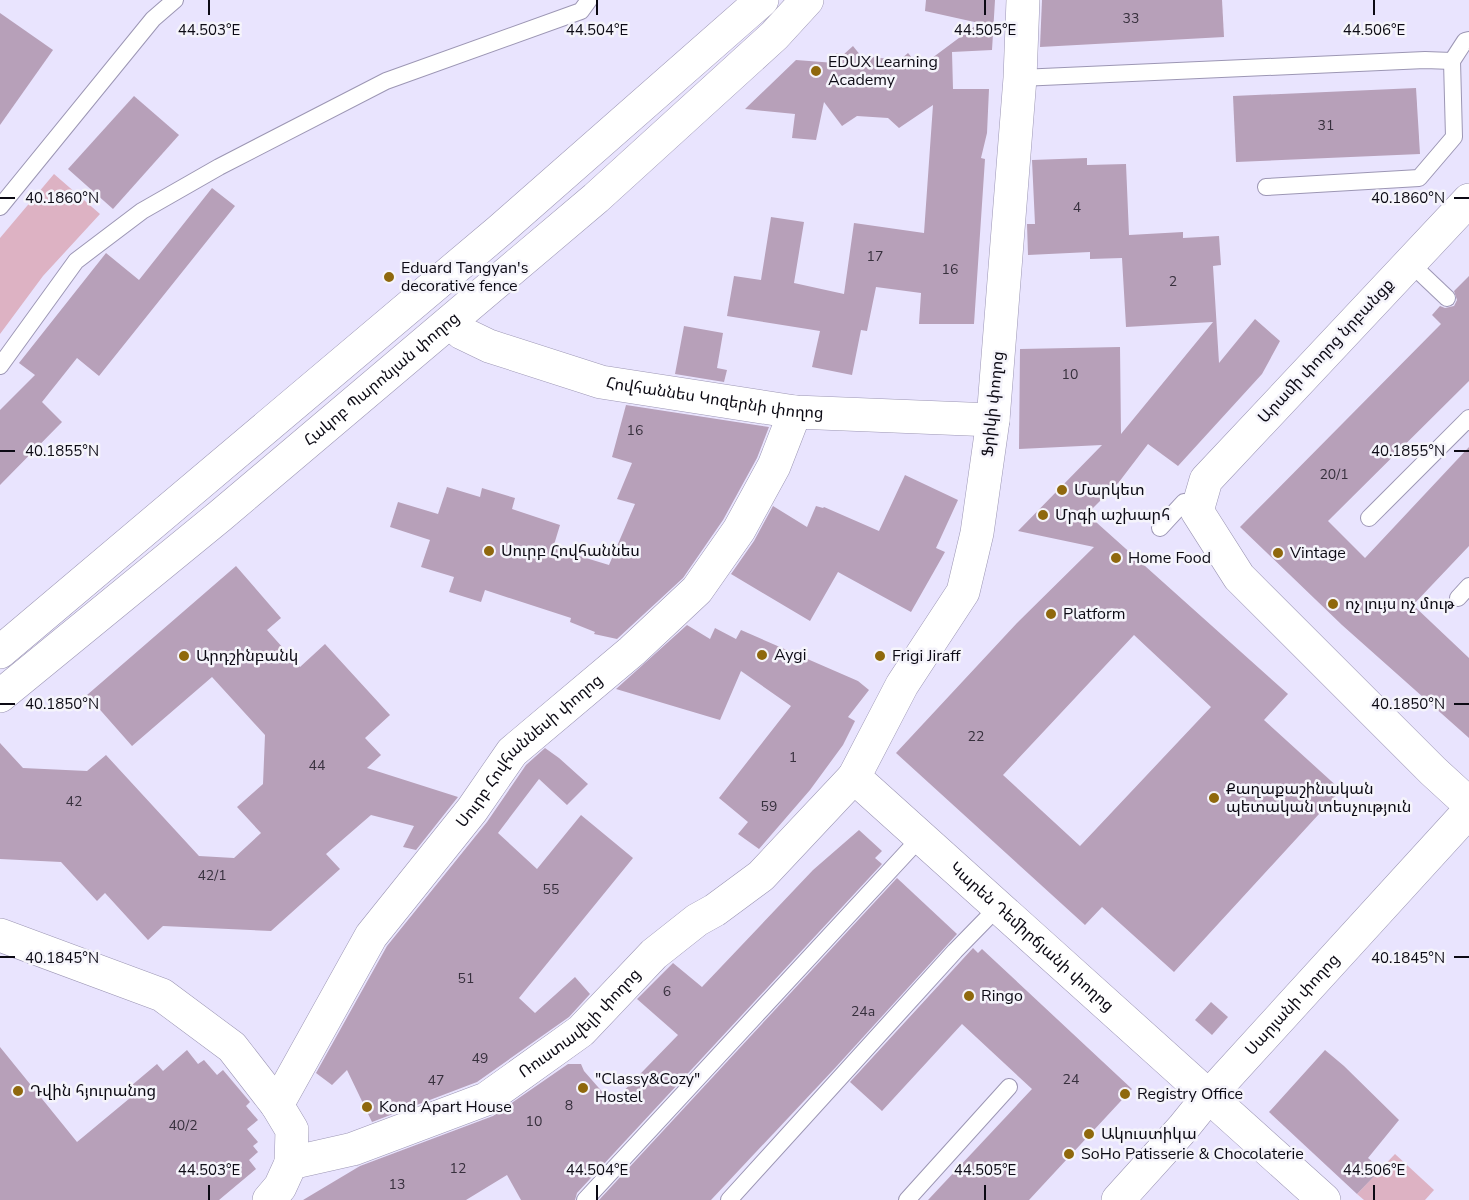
<svg xmlns="http://www.w3.org/2000/svg" width="1469" height="1200" viewBox="0 0 1469 1200" font-family="'Nunito Sans','Noto Sans Armenian',sans-serif">
  <rect width="100%" height="100%" fill="#e9e4fe"/>
  <g fill="#ddb2c3">
    <polygon points="54,174 100,214 43,276 0,334 0,238"/>
    <polygon points="1395,1154 1434,1190 1425,1200 1364,1200 1357,1194"/>
  </g>
  <g fill="#b7a0b9" fill-rule="evenodd">
    <polygon points="926,0 995,0 992,50 952,52 953,89 989,89 987,133 981,158 985,159 974,324 919,324 921,293 876,287 867,331 861,330 852,375 812,367 820,331 727,316 734,276 761,280 771,217 804,222 794,283 844,294 854,223 924,233 933,105 899,128 888,118 857,116 842,126 824,102 816,140 792,138 795,114 745,109 796,60 835,63 836,53 843,55 853,46 861,56 900,60 908,53 920,67 979,23 925,11"/>
    <polygon points="1042,0 1222,0 1224,37 1040,47"/>
    <polygon points="0,13 53,50 0,125"/>
    <polygon points="1416,88 1420,154 1236,162 1233,96"/>
    <polygon points="134,96 179,135 113,209 68,169"/>
    <path d="M1087,158V165L1126,164L1129,235L1183,232V238L1219,236L1221,265L1213,266L1219,363L1255,319L1280,341L1262,374L1178,466L1148,444L1119,482L1087,514L1288,694L1264,720L1341,790L1174,972L1102,907L1085,925L896,753L1017,623L1094,547L1018,531L1102,445L1019,449L1020,349L1120,347L1121,434L1213,322L1126,327L1122,258L1090,259V252L1028,255L1027,224H1035L1032,160ZM1134,635L1211,707L1080,846L1003,775Z"/>
    <polygon points="212,188 235,206 99,376 77,358 42,402 62,422 0,485 0,410 35,375 19,363 106,253 139,280"/>
    <polygon points="1469,276 1469,381 1328,521 1365,558 1469,447 1469,546 1413,605 1469,658 1469,738 1342,625 1240,527 1441,324 1432,315 1440,306 1445,308 1454,306 1457,300 1454,291"/>
    <polygon points="684,326 723,333 717,368 727,370 724,382 675,374"/>
    <polygon points="626,405 769,427 757,458 723,520 683,578 617,639 594,634 595,632 570,622 571,618 485,590 481,602 449,592 454,577 421,567 430,540 390,527 398,502 438,514 447,487 480,497 482,488 515,498 512,509 560,525 553,548 609,565 635,504 617,499 632,463 612,457"/>
    <polygon points="905,475 958,500 936,548 945,552 911,612 838,572 810,621 731,574 754,541 773,506 807,527 816,506 823,508 824,507 879,531"/>
    <polygon points="236,566 281,618 267,630 300,667 325,644 390,715 365,738 381,755 367,768 458,797 416,850 403,847 414,826 371,815 326,854 340,869 271,931 163,926 148,940 105,893 97,901 61,862 0,859 0,743 23,768 87,771 106,755 199,856 234,858 261,833 237,807 263,784 265,735 212,677 132,746 87,695"/>
    <polygon points="687,625 710,639 715,628 736,639 741,630 858,681 869,690 848,717 855,721 843,745 810,790 759,849 738,834 748,822 719,798 791,706 741,671 720,720 616,689"/>
    <polygon points="545,748 559,758 588,784 567,805 539,779 498,833 537,869 581,815 633,858 519,998 535,1013 575,977 590,994 569,1017 477,1082 372,1122 347,1070 332,1085 316,1073 387,946 487,822 526,765"/>
    <polygon points="859,830 882,851 875,858 882,864 577,1193 575,1200 521,1200 507,1175 466,1200 303,1200 360,1166 493,1116 568,1064 581,1064 584,1071 612,1103 678,1035 637,999 673,963 702,987 813,870"/>
    <polygon points="897,878 957,934 835,1068 711,1200 599,1200"/>
    <polygon points="973,948 978,953 982,949 1132,1089 1029,1200 928,1200 1032,1089 962,1024 882,1111 850,1082"/>
    <polygon points="1211,1002 1228,1017 1212,1035 1195,1020"/>
    <polygon points="0,1047 77,1142 130,1098 125,1091 157,1064 163,1071 187,1050 198,1064 204,1060 217,1075 223,1070 250,1102 246,1106 258,1120 247,1129 258,1142 253,1146 258,1152 249,1160 256,1169 219,1200 0,1200"/>
    <polygon points="1325,1050 1344,1066 1399,1120 1368,1158 1381,1169 1357,1194 1269,1112"/>
  </g>
  <g fill="none" stroke-linecap="round" stroke-linejoin="round">
    <defs>
      <g id="service">
        <polyline points="1020,78 1425,60 1452,61"/>
        <polyline points="1266,187 1419,178 1454,137 1452,61 1465,41 1469,40"/>
        <polyline points="0,207 153,19 175,0"/>
        <polyline points="1409,262 1447,298"/>
        <polyline points="0,366 76,261 142,211 219,167 386,81 581,11 589,0"/>
        <polyline points="1369,518 1469,418"/>
        <polyline points="1160,528 1184,502"/>
        <polyline points="1458,598 1469,586"/>
        <polyline points="585,1200 921,837"/>
        <polyline points="729,1200 955,951 998,907"/>
        <polyline points="907,1200 1009,1087"/>
      </g>
      <g id="minor">
        <polyline points="1469,200 1206,480 1197,511 1239,577 1433,771 1469,804"/>
        <path id="s1" d="M450,322L462,333L489,346L601,382L795,412L993,420"/>
        <polyline points="0,935 162,995 232,1047 277,1105 292,1130 291,1163"/>
        <path id="s2" d="M277,1105L371,936L472,810L512,752L632,651L697,590L739,530L774,466L795,412"/>
        <path id="s3" d="M269,1200L280,1187L291,1163L353,1149L486,1099L581,1031L654,954L697,920L715,910L761,876L854,777"/>
      </g>
      <g id="tertiary">
        <path id="s4" d="M1023,0L1020,78L993,420L977,533L963,592L902,685L854,777L1324,1200"/>
      </g>
      <g id="secondary">
        <path id="s5" d="M1118,1200L1183,1128L1208,1097L1469,811"/>
      </g>
      <g id="primary">
        <polyline points="0,652 499,231 762,0"/>
        <path id="s6" d="M0,696L220,516L596,198L774,36L807,0"/>
      </g>
    </defs>
    <use href="#service" stroke="#9c96b4" stroke-width="18"/>
    <use href="#minor" stroke="#9c96b4" stroke-width="34"/>
    <use href="#tertiary" stroke="#9c96b4" stroke-width="34"/>
    <use href="#secondary" stroke="#9c96b4" stroke-width="34"/>
    <use href="#primary" stroke="#9c96b4" stroke-width="34"/>
    <use href="#service" stroke="#fff" stroke-width="16"/>
    <use href="#minor" stroke="#fff" stroke-width="33"/>
    <use href="#tertiary" stroke="#fff" stroke-width="33"/>
    <use href="#secondary" stroke="#fff" stroke-width="33"/>
    <use href="#primary" stroke="#fff" stroke-width="33"/>
  </g>
  <path fill="none" stroke="#0c0a14" stroke-width="2" d="M209,0V15M597,0V15M985,0V15M1374,0V15M0,198H15M1454,198H1469M0,451H15M1454,451H1469M0,704H15M1454,704H1469M0,957H15M1454,957H1469M209,1185V1200M597,1185V1200M985,1185V1200M1374,1185V1200"/>
  <g fill="#8f680d" stroke="#f5f4fb" stroke-width="2">
    <circle cx="816" cy="71" r="6"/>
    <circle cx="389" cy="277" r="6"/>
    <circle cx="1062" cy="490" r="6"/>
    <circle cx="1043" cy="515" r="6"/>
    <circle cx="489" cy="551" r="6"/>
    <circle cx="1278" cy="553" r="6"/>
    <circle cx="1116" cy="558" r="6"/>
    <circle cx="1333" cy="604" r="6"/>
    <circle cx="1051" cy="614" r="6"/>
    <circle cx="762" cy="655" r="6"/>
    <circle cx="184" cy="656" r="6"/>
    <circle cx="880" cy="656" r="6"/>
    <circle cx="1214" cy="798" r="6"/>
    <circle cx="969" cy="996" r="6"/>
    <circle cx="583" cy="1088" r="6"/>
    <circle cx="18" cy="1091" r="6"/>
    <circle cx="1125" cy="1094" r="6"/>
    <circle cx="367" cy="1107" r="6"/>
    <circle cx="1089" cy="1134" r="6"/>
    <circle cx="1069" cy="1154" r="6"/>
  </g>
  <g text-anchor="middle" dominant-baseline="central" stroke-width="5" stroke-linejoin="round" paint-order="stroke">
    <g font-size="14" fill="#37303d">
      <text x="1131" y="18">33</text>
      <text x="1326" y="125">31</text>
      <text x="1077" y="207">4</text>
      <text x="875" y="256">17</text>
      <text x="950" y="269">16</text>
      <text x="1173" y="281">2</text>
      <text x="1070" y="374">10</text>
      <text x="635" y="430">16</text>
      <text x="1334" y="474">20/1</text>
      <text x="976" y="736">22</text>
      <text x="793" y="757">1</text>
      <text x="317" y="765">44</text>
      <text x="74" y="801">42</text>
      <text x="769" y="806">59</text>
      <text x="212" y="875">42/1</text>
      <text x="551" y="889">55</text>
      <text x="466" y="978">51</text>
      <text x="667" y="991">6</text>
      <text x="863" y="1011">24a</text>
      <text x="480" y="1058">49</text>
      <text x="1071" y="1079">24</text>
      <text x="436" y="1080">47</text>
      <text x="569" y="1105">8</text>
      <text x="534" y="1121">10</text>
      <text x="183" y="1125">40/2</text>
      <text x="458" y="1168">12</text>
      <text x="397" y="1184">13</text>
    </g>
    <g font-size="16" fill="#0c0a14" stroke="#f5f4fb" text-anchor="start">
      <text x="828" y="62">EDUX Learning<tspan x="828" dy="18">Academy</tspan></text>
      <text x="401" y="268">Eduard Tangyan's<tspan x="401" dy="18">decorative fence</tspan></text>
      <text x="1074" y="490">Մարկետ</text>
      <text x="1055" y="515">Մրգի աշխարհ</text>
      <text x="501" y="551">Սուրբ Հովհաննես</text>
      <text x="1290" y="553">Vintage</text>
      <text x="1128" y="558">Home Food</text>
      <text x="1345" y="604">ոչ լույս ոչ մութ</text>
      <text x="1063" y="614">Platform</text>
      <text x="774" y="655">Aygi</text>
      <text x="196" y="656">Արդշինբանկ</text>
      <text x="892" y="656">Frigi Jiraff</text>
      <text x="1226" y="789">Քաղաքաշինական<tspan x="1226" dy="18">պետական տեսչություն</tspan></text>
      <text x="981" y="996">Ringo</text>
      <text x="595" y="1079">"Classy&amp;Cozy"<tspan x="595" dy="18">Hostel</tspan></text>
      <text x="30" y="1091">Դվին հյուրանոց</text>
      <text x="1137" y="1094">Registry Office</text>
      <text x="379" y="1107">Kond Apart House</text>
      <text x="1101" y="1134">Ակուստիկա</text>
      <text x="1081" y="1154">SoHo Patisserie &amp; Chocolaterie</text>
    </g>
    <g font-size="16" fill="#0c0a14" stroke="#f5f4fb">
      <text transform="translate(1326 351) rotate(-47)">Արամի փողոց նրբանցք</text>
      <text stroke="none"><textPath href="#s6" startOffset="496">Հակոբ Պարոնյան փողոց</textPath></text>
      <text stroke="none"><textPath href="#s1" startOffset="279">Հովհաննես Կոզերնի փողոց</textPath></text>
      <text transform="translate(993 404) rotate(-84)">Ֆրիկի փողոց</text>
      <text stroke="none"><textPath href="#s2" startOffset="438">Սուրբ Հովհաննեսի փողոց</textPath></text>
      <text stroke="none"><textPath href="#s4" startOffset="1050">Կարեն Դեմիրճյանի փողոց</textPath></text>
      <text stroke="none"><textPath href="#s5" startOffset="262">Սարյանի փողոց</textPath></text>
      <text stroke="none"><textPath href="#s3" startOffset="370">Ռուստավելի փողոց</textPath></text>
    </g>
  </g>
  <g font-size="15" text-anchor="middle" fill="#0c0a14" stroke="#f5f4fb" stroke-width="5" stroke-linejoin="round" paint-order="stroke">
    <text x="209" y="35">44.503°E</text>
    <text x="597" y="35">44.504°E</text>
    <text x="985" y="35">44.505°E</text>
    <text x="1374" y="35">44.506°E</text>
    <text x="62" y="203">40.1860°N</text>
    <text x="1408" y="203">40.1860°N</text>
    <text x="62" y="456">40.1855°N</text>
    <text x="1408" y="456">40.1855°N</text>
    <text x="62" y="709">40.1850°N</text>
    <text x="1408" y="709">40.1850°N</text>
    <text x="62" y="963">40.1845°N</text>
    <text x="1408" y="963">40.1845°N</text>
    <text x="209" y="1175">44.503°E</text>
    <text x="597" y="1175">44.504°E</text>
    <text x="985" y="1175">44.505°E</text>
    <text x="1374" y="1175">44.506°E</text>
  </g>
</svg>
